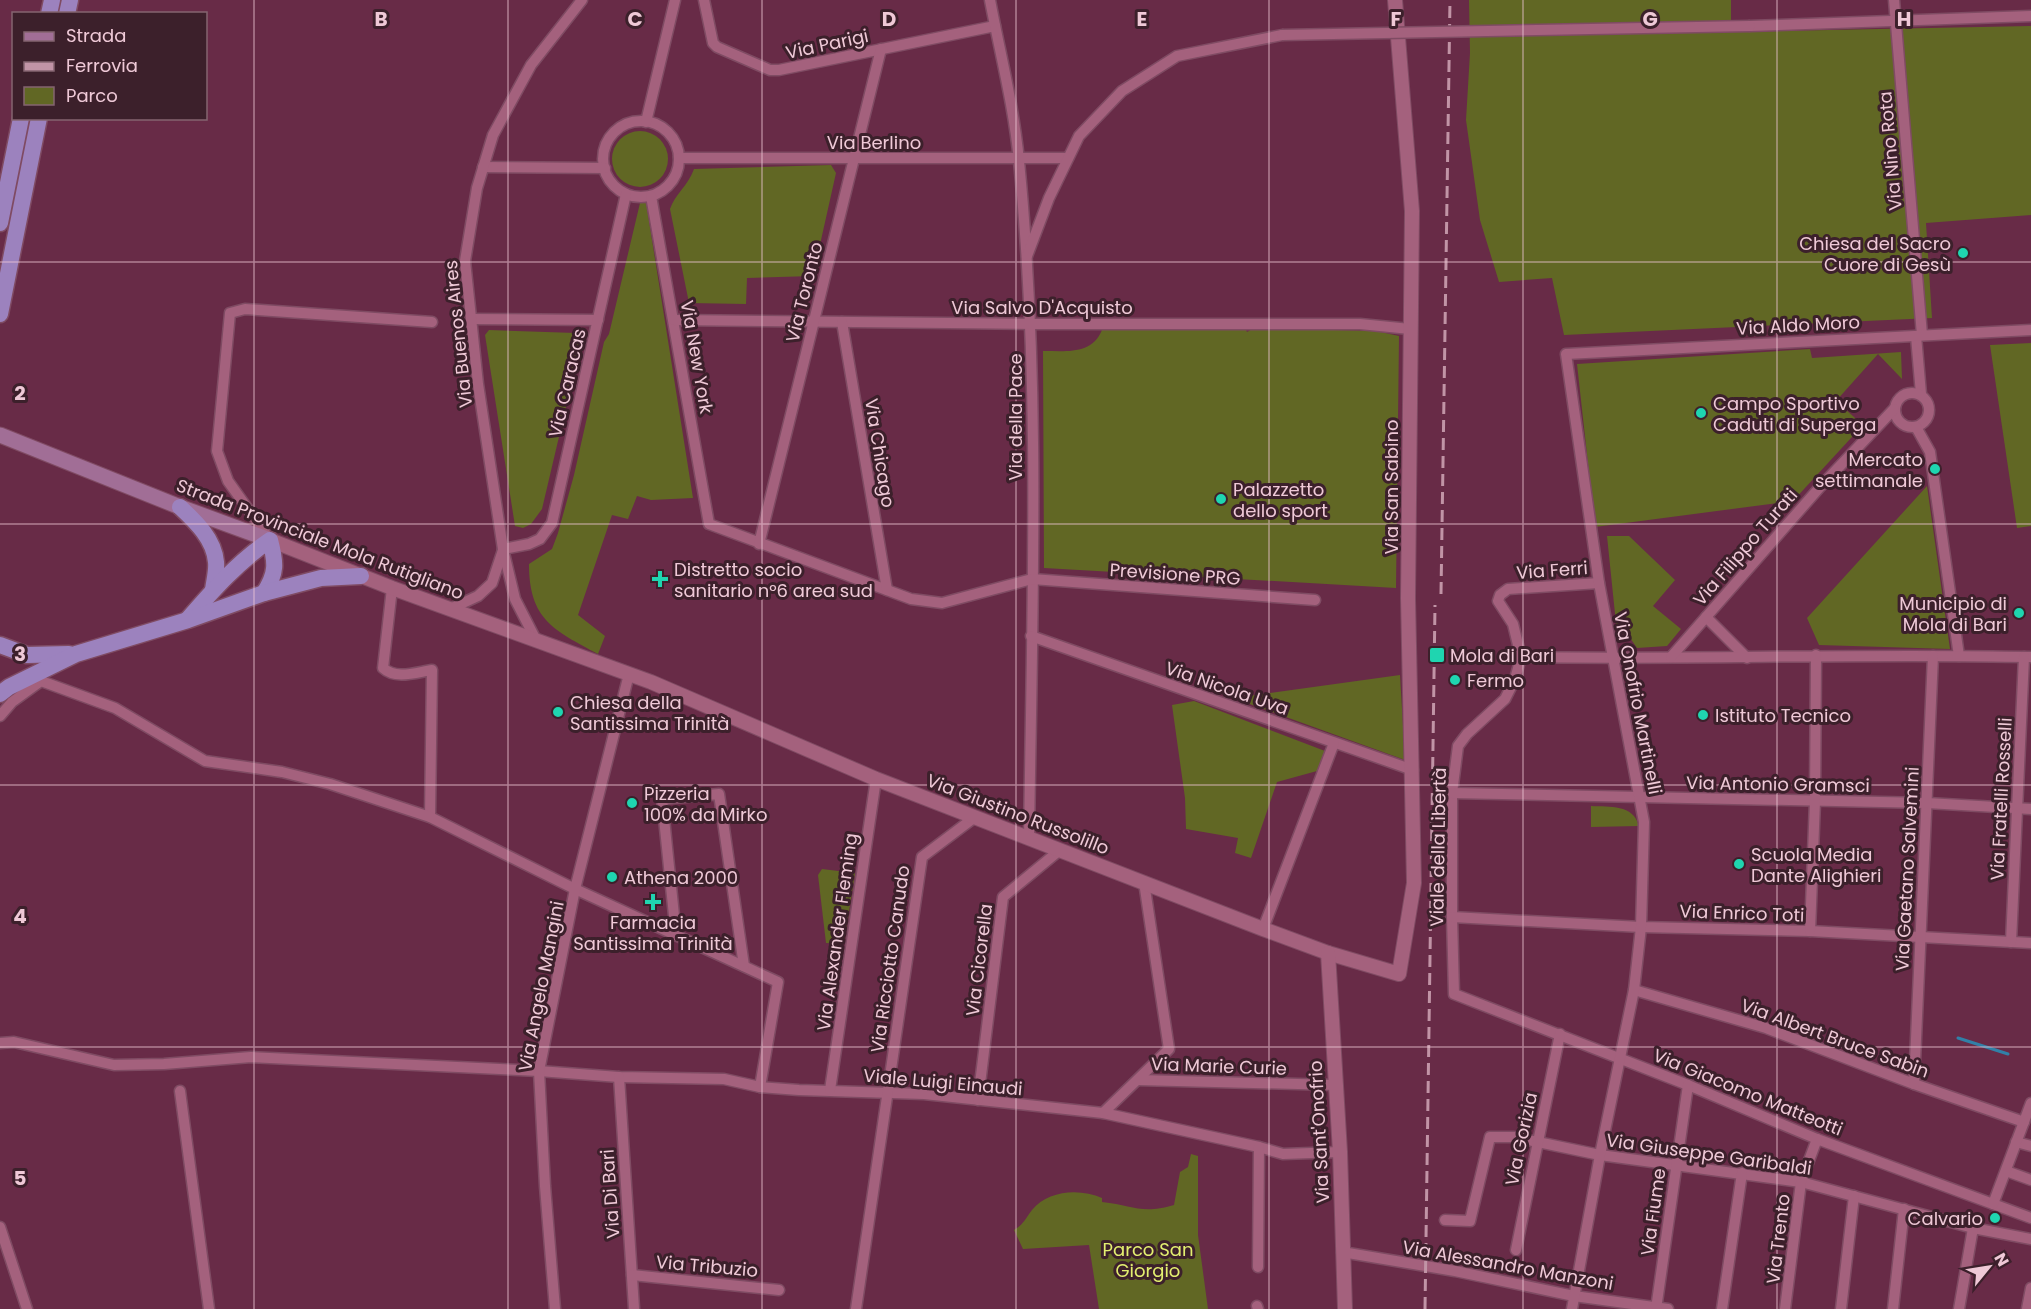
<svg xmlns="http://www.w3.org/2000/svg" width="2031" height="1309" viewBox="0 0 2031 1309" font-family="Poppins,sans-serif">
  <rect width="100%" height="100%" fill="#682b47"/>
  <g fill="#616724">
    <polygon points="1469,0 1731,0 1731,32 2031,26 2031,215 1926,223 1932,318 1564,335 1552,278 1499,282 1480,220 1466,120 1470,53"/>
    <circle cx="640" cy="159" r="28"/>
    <path d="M831,165L836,173L813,276L747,278L746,304L689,303L670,209C675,194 688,186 694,169Z"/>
    <path d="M646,202L693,498L651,500L637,496L628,519L612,515L578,615L605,636L598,654C554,630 529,620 529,564L552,549L558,533L574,475L604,342L609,334L640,203Z"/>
    <path d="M1245,328L1247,332L1254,328L1376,331L1399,336L1396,588L1044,568L1043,351C1066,351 1092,355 1102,330Z"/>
    <polygon points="489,330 576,333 582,339 542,509 531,524 523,528 515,526 485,335"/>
    <polygon points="2031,343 2031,526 2017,528 1990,345"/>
    <polygon points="1810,349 1812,358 1901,352 1902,379 1878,354 1836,401 1863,425 1793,501 1595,527 1577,364"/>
    <polygon points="1927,486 1950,649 1819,645 1807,618"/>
    <polygon points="1607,536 1629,536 1675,580 1653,606 1681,629 1667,646 1637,648 1628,635 1617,633"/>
    <polygon points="1400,675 1405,760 1233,698"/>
    <polygon points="1194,701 1325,751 1317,771 1277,782 1251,858 1235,853 1238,838 1186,829 1185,798 1172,705"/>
    <path d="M1591,806C1610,807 1633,804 1639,826L1591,827Z"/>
    <polygon points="822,869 855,873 844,944 826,943 818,875"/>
    <path d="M1191,1154L1198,1156V1235L1208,1309H1099L1089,1245L1023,1249L1014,1230C1024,1224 1025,1219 1032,1210C1048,1190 1080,1188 1102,1198V1202C1133,1205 1141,1215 1174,1205L1180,1172L1188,1167Z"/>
  </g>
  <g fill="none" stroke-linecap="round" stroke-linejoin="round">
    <polyline stroke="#3180a7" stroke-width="3" points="1958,1038 2008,1054"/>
    <defs>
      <g id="minor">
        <polyline points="704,0 713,43 717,47 770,70 779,70 995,26"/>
        <path d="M990,0C1000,53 1014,107 1019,161C1041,386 1032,613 1029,838"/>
        <polyline points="1894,0 1922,335"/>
        <polyline points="1750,26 2031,16"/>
        <circle cx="641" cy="159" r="38"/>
        <polyline points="646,122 675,0"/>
        <polyline points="679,158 1068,158"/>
        <polyline points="483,167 605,168"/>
        <polyline points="651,196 709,524 911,599 942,603 1032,579 1315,600"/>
        <polyline points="1027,256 1049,198 1079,136 1122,91 1177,56 1282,35"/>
        <polyline points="471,319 598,320"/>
        <polyline points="674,320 1031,324 1360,324 1410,329"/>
        <polyline points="842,322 887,590"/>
        <polyline points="1916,336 1921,394"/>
        <circle cx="1912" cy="410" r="17"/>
        <polyline points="1916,427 1930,452 1959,656"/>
        <polyline points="270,540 228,481 217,451 230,313 245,309 432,322"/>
        <polyline points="759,544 881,49"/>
        <polyline points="503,549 529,544 540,539 552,523 626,194"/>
        <polyline points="1599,583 1508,589 1500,595 1498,601 1513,624 1521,657 1515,679 1505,699 1467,734 1458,746 1452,793 1452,917 1454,994 1688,1085 1817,1139 2031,1218"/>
        <path d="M392,588L383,668C396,680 417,672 432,670L430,817"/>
        <polyline points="450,609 478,596 492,583 503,550"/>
        <polyline points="1706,617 1747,658"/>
        <polyline points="1031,636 1413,770"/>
        <polyline points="536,640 515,599 503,549 478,384 465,261 477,188 493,135 531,65 582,0"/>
        <path d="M1521,657C1691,660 1861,653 2031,657"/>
        <polyline points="1671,657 1820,487 1894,409"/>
        <polyline points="0,716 12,702 41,681 115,708 205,761 282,772 330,784 430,817 575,889 778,982 760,1087"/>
        <polyline points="1452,793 1927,803 2031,809"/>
        <polyline points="1452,917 1641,927 1810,931 2031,943"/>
        <polyline points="1263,929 1334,743"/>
        <polyline points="1810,931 1815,801 1816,655"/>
        <polyline points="676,935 662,799 719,794 744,966"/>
        <polyline points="2011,942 2024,657"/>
        <polyline points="1634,990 1766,1028 1914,1084 2024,1122"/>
        <polyline points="0,1043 14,1042 114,1065 164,1064 251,1057 539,1071 619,1077 724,1079 760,1087 799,1090 924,1094 1103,1113 1259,1147 1283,1154 1340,1152"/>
        <polyline points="619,1077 634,1308"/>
        <polyline points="1138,1080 1336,1085"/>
        <polyline points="1914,1084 1933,656"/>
        <polyline points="830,1090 876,779"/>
        <polyline points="180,1091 209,1309"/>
        <polyline points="978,1100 1003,897 1060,850"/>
        <polyline points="1103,1113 1169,1049 1144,882"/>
        <polyline points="2016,1142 2031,1146"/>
        <polyline points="2006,1171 2031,1180"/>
        <polyline points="1993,1204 2031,1103"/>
        <polyline points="1445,1220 1470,1221 1490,1137 1514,1137 1600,1155 1801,1182 1973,1228 2031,1239"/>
        <polyline points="0,1227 27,1309"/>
        <polyline points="1516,1250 1560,1034"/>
        <polyline points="1342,1252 1455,1271 1574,1296 1668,1309"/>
        <polyline points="1258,1267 1259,1147"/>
        <polyline points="632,1275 779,1290"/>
        <polyline points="1257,1306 1258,1309"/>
        <polyline points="555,1309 545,1186 539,1071 575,889 629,674"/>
        <polyline points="856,1309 922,857 975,817"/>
        <polyline points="1572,1309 1600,1155 1634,990 1641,927 1644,822 1599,583 1566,354 2031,330"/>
        <polyline points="1656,1309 1688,1085"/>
        <polyline points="1722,1309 1742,1173"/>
        <polyline points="1785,1309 1801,1182 1817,1139"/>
        <polyline points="1841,1309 1854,1196"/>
        <polyline points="1893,1309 1904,1209"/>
        <polyline points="1959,1309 1973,1228"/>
        <polyline points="2027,1309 2031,1288"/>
      </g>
      <g id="tertiary">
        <polyline points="270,540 392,588 651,682 876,779 1263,929 1328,953 1399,974 1414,883 1408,598 1412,211 1395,0"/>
        <polyline points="1328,953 1340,1152 1345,1309"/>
      </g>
      <polyline id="secondary" points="0,435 180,507 270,540"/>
      <g id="trunk">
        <polyline points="49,14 52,0"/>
        <polyline points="67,14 70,0"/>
        <polyline points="0,223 21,118"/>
        <polyline points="0,314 39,118"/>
        <path d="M180,507C196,522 214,539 216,562C217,571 214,581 213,590"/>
        <path d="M188,619C213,590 238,562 270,540C276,563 277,573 264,593"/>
        <polyline points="0,645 27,655 69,654"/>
        <polyline points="0,694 9,687 76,654 188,620 264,593 321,578 361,576"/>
      </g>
    </defs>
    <use href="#minor" stroke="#7f4b63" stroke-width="13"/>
    <use href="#tertiary" stroke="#7f4b63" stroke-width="16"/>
    <use href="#secondary" stroke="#7f4b63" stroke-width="17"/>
    <use href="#trunk" stroke="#7f4b63" stroke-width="19"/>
    <use href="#minor" stroke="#a4617d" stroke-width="10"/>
    <use href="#tertiary" stroke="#a4617d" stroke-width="14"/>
    <use href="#secondary" stroke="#a16e96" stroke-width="15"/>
    <use href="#trunk" stroke="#9c82be" stroke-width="16"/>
    <g stroke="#c194a6" stroke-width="3" stroke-dasharray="12 6" stroke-linecap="butt">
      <polyline points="1441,594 1450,0"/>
      <polyline points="1425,1309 1435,605"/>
    </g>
    <defs>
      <polyline id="minor-bridge" points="1282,35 1750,26"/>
    </defs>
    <use href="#minor-bridge" stroke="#7f4b63" stroke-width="13" stroke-linecap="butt"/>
    <use href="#minor-bridge" stroke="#a4617d" stroke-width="10"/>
  </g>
  <path fill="none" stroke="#efc9d7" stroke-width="1.5" stroke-opacity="0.55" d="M254,0V1309M508,0V1309M762,0V1309M1016,0V1309M1269,0V1309M1523,0V1309M1777,0V1309M0,262H2031M0,524H2031M0,785H2031M0,1047H2031"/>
  <g fill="#1fd5b0" stroke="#3c202b" stroke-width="2">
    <circle cx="1963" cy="253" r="6"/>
    <circle cx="1701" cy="413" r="6"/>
    <circle cx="1935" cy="469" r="6"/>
    <circle cx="1221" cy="499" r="6"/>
    <path d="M657 570h6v6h6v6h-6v6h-6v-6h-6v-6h6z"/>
    <circle cx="2019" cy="613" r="6"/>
    <rect x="1429" y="647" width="16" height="16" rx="3"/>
    <circle cx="1455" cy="680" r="6"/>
    <circle cx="558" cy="712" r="6"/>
    <circle cx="1703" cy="715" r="6"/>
    <circle cx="632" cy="803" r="6"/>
    <circle cx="1739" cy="864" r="6"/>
    <circle cx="612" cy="877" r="6"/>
    <path d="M650 893h6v6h6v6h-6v6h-6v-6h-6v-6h6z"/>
    <circle cx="1995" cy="1218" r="6"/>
  </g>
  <g text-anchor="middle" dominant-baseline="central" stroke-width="6" stroke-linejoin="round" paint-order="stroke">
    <g font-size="18" fill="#efc9d7" stroke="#3c202b">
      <text transform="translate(827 44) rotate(-12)">Via Parigi</text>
      <text x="874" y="142">Via Berlino</text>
      <text transform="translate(1890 151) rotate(-95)">Via Nino Rota</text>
      <text transform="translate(804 292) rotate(-76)">Via Toronto</text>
      <text x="1042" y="307">Via Salvo D'Acquisto</text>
      <text transform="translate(1798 325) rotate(-3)">Via Aldo Moro</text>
      <text transform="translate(458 334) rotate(-96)">Via Buenos Aires</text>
      <text transform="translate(697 357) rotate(80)">Via New York</text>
      <text transform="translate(567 383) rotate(-77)">Via Caracas</text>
      <text transform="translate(1015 417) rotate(-90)">Via della Pace</text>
      <text transform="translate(880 453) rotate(81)">Via Chicago</text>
      <text transform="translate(1391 487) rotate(-90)">Via San Sabino</text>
      <text transform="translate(320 539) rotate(21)">Strada Provinciale Mola Rutigliano</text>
      <text transform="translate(1745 547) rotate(-49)">Via Filippo Turati</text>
      <text transform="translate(1552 570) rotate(-4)">Via Ferri</text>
      <text transform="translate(1175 574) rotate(4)">Previsione PRG</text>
      <text transform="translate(1227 688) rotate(19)">Via Nicola Uva</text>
      <text transform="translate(1638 703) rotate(79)">Via Onofrio Martinelli</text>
      <text transform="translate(1778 784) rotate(1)">Via Antonio Gramsci</text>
      <text transform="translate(2001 799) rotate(-87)">Via Fratelli Rosselli</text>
      <text transform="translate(1018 814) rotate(21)">Via Giustino Russolillo</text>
      <text transform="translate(1438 847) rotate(-89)">Viale della Libertà</text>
      <text transform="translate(1907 869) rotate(-87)">Via Gaetano Salvemini</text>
      <text transform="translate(1742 913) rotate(2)">Via Enrico Toti</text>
      <text transform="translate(837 932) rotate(-82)">Via Alexander Fleming</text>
      <text transform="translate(890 959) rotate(-82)">Via Ricciotto Canudo</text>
      <text transform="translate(979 960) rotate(-83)">Via Cicorella</text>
      <text transform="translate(541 986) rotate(-79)">Via Angelo Mangini</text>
      <text transform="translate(1835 1038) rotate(20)">Via Albert Bruce Sabin</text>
      <text transform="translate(1219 1066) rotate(2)">Via Marie Curie</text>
      <text transform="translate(943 1082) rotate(5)">Viale Luigi Einaudi</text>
      <text transform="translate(1748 1092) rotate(22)">Via Giacomo Matteotti</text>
      <text transform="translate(1319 1132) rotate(-93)">Via Sant'Onofrio</text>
      <text transform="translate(1521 1139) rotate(-78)">Via Gorizia</text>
      <text transform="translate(1709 1154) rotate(8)">Via Giuseppe Garibaldi</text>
      <text transform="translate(610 1194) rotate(-94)">Via Di Bari</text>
      <text transform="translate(1653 1212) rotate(-82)">Via Fiume</text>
      <text transform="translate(1778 1239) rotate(-83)">Via Trento</text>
      <text transform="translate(1508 1265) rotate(10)">Via Alessandro Manzoni</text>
      <text transform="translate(707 1266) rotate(5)">Via Tribuzio</text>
    </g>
    <g font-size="18" fill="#efc9d7" stroke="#3c202b" text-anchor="start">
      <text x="1951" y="243" text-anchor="end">Chiesa del Sacro<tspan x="1951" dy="21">Cuore di Gesù</tspan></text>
      <text x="1713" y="403">Campo Sportivo<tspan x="1713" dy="21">Caduti di Superga</tspan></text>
      <text x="1923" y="459" text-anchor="end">Mercato<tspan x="1923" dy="21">settimanale</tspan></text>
      <text x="1233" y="489">Palazzetto<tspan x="1233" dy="21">dello sport</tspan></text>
      <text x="674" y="569">Distretto socio<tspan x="674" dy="21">sanitario n°6 area sud</tspan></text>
      <text x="2007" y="603" text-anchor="end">Municipio di<tspan x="2007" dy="21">Mola di Bari</tspan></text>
      <text x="1450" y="655">Mola di Bari</text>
      <text x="1467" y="680">Fermo</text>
      <text x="570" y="702">Chiesa della<tspan x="570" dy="21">Santissima Trinità</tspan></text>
      <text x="1715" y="715">Istituto Tecnico</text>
      <text x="644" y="793">Pizzeria<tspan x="644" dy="21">100% da Mirko</tspan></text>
      <text x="1751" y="854">Scuola Media<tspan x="1751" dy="21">Dante Alighieri</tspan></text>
      <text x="624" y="877">Athena 2000</text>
      <text x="653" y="922" text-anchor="middle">Farmacia<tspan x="653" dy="21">Santissima Trinità</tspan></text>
      <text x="1983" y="1218" text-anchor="end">Calvario</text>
    </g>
    <g font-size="18" fill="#e3ef70" stroke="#3c202b">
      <text x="1148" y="1249">Parco San<tspan x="1148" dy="21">Giorgio</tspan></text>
    </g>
  </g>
  <g font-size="20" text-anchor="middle" font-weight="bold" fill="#efc9d7" stroke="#3c202b" stroke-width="6" stroke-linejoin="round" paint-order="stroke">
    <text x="381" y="26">B</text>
    <text x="635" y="26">C</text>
    <text x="889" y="26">D</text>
    <text x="1142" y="26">E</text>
    <text x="1396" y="26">F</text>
    <text x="1650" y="26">G</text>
    <text x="1904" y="26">H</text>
    <text x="20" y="400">2</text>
    <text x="20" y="661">3</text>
    <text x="20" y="923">4</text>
    <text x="20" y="1185">5</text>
  </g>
  <rect x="12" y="12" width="195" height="108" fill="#3c202b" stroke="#846470" stroke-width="1.5"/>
  <rect x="24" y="32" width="30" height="9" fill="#a16e96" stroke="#846470" stroke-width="1.5"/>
  <text x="66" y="42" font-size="18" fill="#efc9d7">Strada</text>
  <rect x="24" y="62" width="30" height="9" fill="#c194a6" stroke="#846470" stroke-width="1.5"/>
  <text x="66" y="72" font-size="18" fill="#efc9d7">Ferrovia</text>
  <rect x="24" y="87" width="30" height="18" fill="#616724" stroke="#846470" stroke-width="1.5"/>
  <text x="66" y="102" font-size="18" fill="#efc9d7">Parco</text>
  <g transform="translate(1989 1267) rotate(60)" stroke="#3c202b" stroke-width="4.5" paint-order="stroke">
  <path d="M0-4.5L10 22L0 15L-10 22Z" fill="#efc9d7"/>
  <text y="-9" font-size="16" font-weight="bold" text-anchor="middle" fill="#efc9d7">N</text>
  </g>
</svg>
